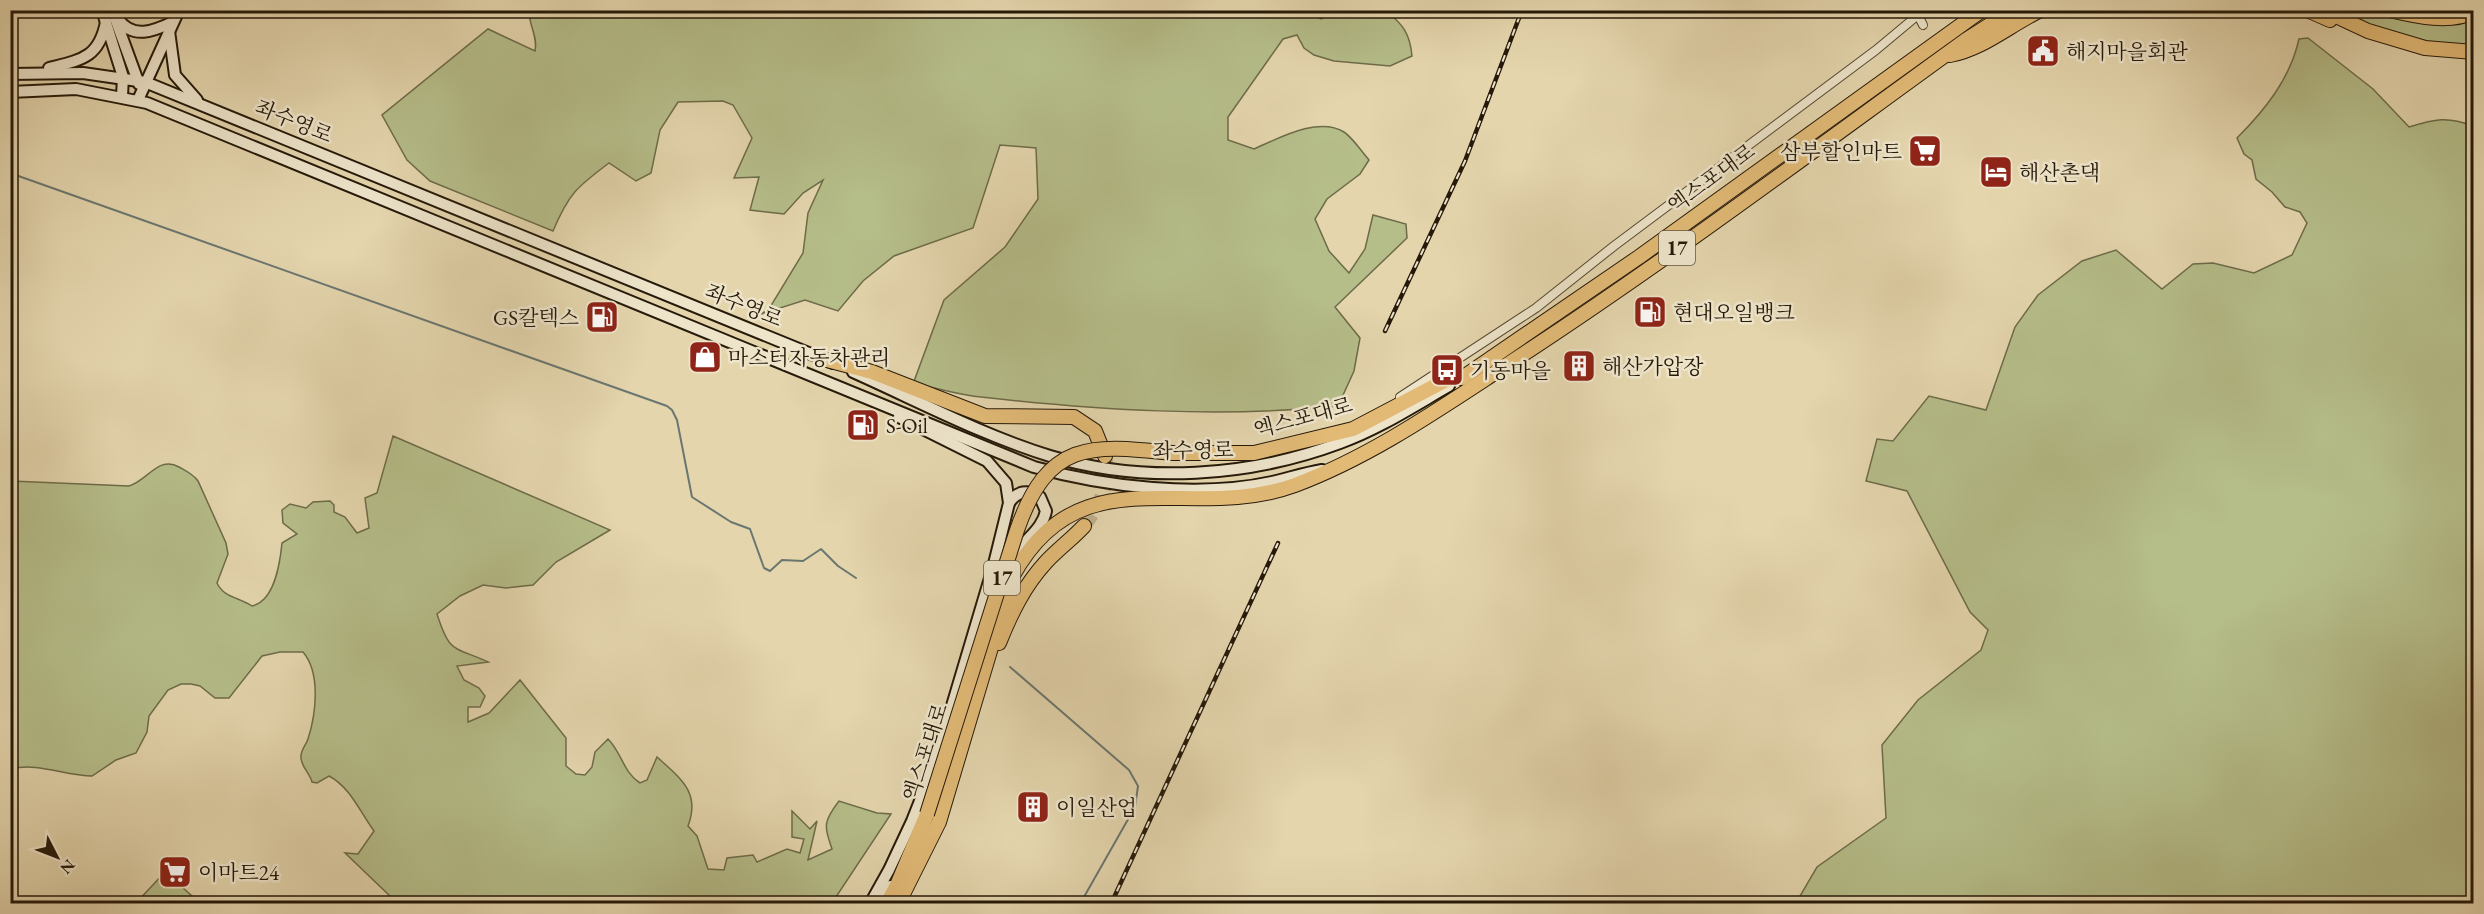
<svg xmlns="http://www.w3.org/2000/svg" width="2484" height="914" viewBox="0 0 2484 914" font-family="'EB Garamond','Noto Serif KR',serif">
  <rect width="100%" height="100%" fill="#e4d5ad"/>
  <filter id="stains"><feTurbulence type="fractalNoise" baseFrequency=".00333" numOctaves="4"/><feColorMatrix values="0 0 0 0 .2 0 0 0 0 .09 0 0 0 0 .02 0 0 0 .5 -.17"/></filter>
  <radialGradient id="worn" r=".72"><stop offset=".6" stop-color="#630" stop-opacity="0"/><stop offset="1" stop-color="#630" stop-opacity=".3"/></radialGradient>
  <g fill="#b5bd89" stroke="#6d6b49" stroke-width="1.5">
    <path d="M1302,10L1321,19L1339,11H1386C1403,24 1410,34 1412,56L1390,66L1334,61L1314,55L1304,48L1297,35L1283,39L1228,117V140L1254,149C1279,138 1319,116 1344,132C1353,138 1361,151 1369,160L1360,174L1327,199L1315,219L1329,251L1349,273L1365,249L1373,215L1406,224L1407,238L1335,307L1360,338L1354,371L1338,406C1220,418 1098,410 981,397C958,395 936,387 913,384L944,300L1005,247L1038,199L1036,148L1000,145L973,228L894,256L863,281L838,311L805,300L761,314L769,309L803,253L808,213L823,180L803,193L784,214L750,210L759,177L734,178L752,138L733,105L723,101L678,102L660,130L651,173L636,181L609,163C577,187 569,193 553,231L430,181L407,160L382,115L488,29L535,51C538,36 529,26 529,11Z"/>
    <polygon points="2307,11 2473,11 2473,60"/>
    <path d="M2308,38L2373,89L2409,127C2435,119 2447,116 2473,126V903H1802L1800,896L1817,867L1886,818L1882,745L1918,700L1981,650L1988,630L1970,612L1907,491L1866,481L1877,439L1893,441L1929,396L1986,410L2015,327L2038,295L2082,261L2116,250L2162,289L2193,264L2213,263L2254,273L2292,255L2307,223L2300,212L2285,207L2272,192L2256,179L2252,160L2244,154L2237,138C2265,110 2290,79 2299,39Z"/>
    <path d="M393,436L610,530L556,562L533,585L506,588L483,585L460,596L437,614C450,655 454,646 488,662L457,666L464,680L479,688L485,696L480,707H468V722L489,713L520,680L566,738V766L576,774L585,775L592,767L595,752L608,739C622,753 623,772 640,783L647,780L657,757C680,778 701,792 688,826L697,836L708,869L724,870L727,858L753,855L757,862L787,849L800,853L804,839L792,837V811L810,829L817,821L808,860L832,849C824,825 823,822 839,801L877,813L891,814L832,903H394L392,898L345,853L358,854L374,831C360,812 350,787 329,776L317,783L312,782C310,773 300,766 301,756C301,750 306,745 308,739C316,714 321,673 303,652H280L262,656L229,698H215L200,686L191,684H181L168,690L149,716L147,732L136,753L116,760L92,776C65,776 38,762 11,769V481L129,486C147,481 159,455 179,467C186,471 193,474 198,481L226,543L228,554L217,583C224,598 239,597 252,606C275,601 280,563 282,543L297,534L283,523L282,510L290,504L306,508L313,502L330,501L334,505V512L345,517L357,533L369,528L365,498L377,493Z"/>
    <polygon points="165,872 200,903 136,903"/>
  </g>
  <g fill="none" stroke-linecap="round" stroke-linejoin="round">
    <g stroke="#6a7770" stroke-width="2">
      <polyline points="10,173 667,406 672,410 677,420 692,497 731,522 750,529 764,568 770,571 782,560 803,561 821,549 838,566 856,578"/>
      <polyline points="1010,667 1129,770 1138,786 1135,807 1080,904"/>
    </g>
    <path stroke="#beaf8c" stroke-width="14" stroke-dasharray="14 7" stroke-linecap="butt" d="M1084,526C1101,504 1110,484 1105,456"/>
    <defs>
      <g id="street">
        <polyline points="1918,15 1923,25"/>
        <polyline points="1400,397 1536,308 1614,246 1876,50 1924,10"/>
      </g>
      <g id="secondary">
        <polyline points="102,10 123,77 122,96"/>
        <polyline points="112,10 139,84"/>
        <path d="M118,19C133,40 154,31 173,22"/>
        <polyline points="169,31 175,75 197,100"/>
        <path d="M49,68C81,60 99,58 106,22"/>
        <polyline points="10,74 83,73 145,82 833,363"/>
        <path d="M10,92L76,89L147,103L1034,467C1106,487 1199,498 1272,482C1289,478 1305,473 1322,470"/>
        <polyline points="138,100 179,10"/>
        <path d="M853,372C918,401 982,435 1050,456C1143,484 1249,477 1340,443C1379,429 1414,406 1449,386"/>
        <path d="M1009,503C1017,491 1028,489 1040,497L1046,511C1042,532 1019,542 1012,562"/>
        <polyline points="870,904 889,870 912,821 935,763 993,568 1009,503 1006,483 987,461 899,417"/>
        <polyline points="879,904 890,886"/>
      </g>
      <g id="highway">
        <polyline points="2307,10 2330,20"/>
        <polyline points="2323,10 2368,31 2425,48 2474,52"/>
        <path d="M2390,10C2416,16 2449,24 2474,12"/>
        <path d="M1950,55C1983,49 2011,24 2041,10"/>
        <polyline points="827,360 872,372 985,416 1074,417 1095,431 1105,456"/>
        <polyline points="1172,453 1254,453 1353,429 1452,377 1462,378 1639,257 1982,10"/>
        <path d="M999,643C1011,613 1024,586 1046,562C1058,549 1072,539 1084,526"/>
        <polyline points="887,904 898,883 927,814"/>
        <path d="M898,904L939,822L1012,577C1080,451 1189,524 1295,485C1367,458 1432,414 1496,372C1657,268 1811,152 1966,40L2013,10"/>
      </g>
    </defs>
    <use href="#street" stroke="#554832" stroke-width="10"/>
    <use href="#secondary" stroke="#251909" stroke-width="14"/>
    <use href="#highway" stroke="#251909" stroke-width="16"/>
    <use href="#street" stroke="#ede4ca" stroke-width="8"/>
    <use href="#secondary" stroke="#ede4ca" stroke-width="10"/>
    <use href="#highway" stroke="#e2ba76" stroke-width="14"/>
    <defs>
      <g id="rail">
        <polyline points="1385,331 1465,161 1522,10"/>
        <polyline points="1111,904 1278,543"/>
      </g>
    </defs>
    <use href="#rail" stroke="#251909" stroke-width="4.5"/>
    <use href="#rail" stroke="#ede4ca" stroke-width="2" stroke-dasharray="7" stroke-linecap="butt"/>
    <defs>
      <path id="highway-bridge" d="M927,814L1017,530C1048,441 1089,444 1172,453"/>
    </defs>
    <use href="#highway-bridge" stroke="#251909" stroke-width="16" stroke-linecap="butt"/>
    <use href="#highway-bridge" stroke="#e2ba76" stroke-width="14"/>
  </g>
  <defs>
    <symbol id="civic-square" viewBox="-11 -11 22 22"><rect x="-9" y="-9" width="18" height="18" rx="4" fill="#8f2418" stroke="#ede4ca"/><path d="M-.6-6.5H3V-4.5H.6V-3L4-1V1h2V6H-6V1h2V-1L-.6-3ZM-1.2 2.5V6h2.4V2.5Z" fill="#fff"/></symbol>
    <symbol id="supermarket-square" viewBox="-11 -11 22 22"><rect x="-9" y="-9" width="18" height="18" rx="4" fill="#8f2418" stroke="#ede4ca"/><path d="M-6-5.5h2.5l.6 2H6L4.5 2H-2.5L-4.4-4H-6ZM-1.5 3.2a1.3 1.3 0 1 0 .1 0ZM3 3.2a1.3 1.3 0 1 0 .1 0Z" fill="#fff"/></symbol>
    <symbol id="hotel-square" viewBox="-11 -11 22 22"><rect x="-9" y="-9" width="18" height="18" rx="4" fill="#8f2418" stroke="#ede4ca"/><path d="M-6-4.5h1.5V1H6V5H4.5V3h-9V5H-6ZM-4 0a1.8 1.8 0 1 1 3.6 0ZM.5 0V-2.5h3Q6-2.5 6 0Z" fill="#fff"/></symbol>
    <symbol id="fuel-square" viewBox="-11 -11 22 22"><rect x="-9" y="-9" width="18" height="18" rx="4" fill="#8f2418" stroke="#ede4ca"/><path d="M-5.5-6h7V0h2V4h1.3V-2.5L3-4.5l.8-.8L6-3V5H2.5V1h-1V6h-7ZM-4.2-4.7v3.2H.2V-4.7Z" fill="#fff"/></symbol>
    <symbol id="shop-square" viewBox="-11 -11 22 22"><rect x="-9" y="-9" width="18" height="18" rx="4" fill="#8f2418" stroke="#ede4ca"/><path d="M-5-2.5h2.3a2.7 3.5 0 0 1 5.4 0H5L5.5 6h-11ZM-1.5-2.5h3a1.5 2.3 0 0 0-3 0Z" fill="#fff"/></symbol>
    <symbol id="building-square" viewBox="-11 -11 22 22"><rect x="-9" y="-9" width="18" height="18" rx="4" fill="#8f2418" stroke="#ede4ca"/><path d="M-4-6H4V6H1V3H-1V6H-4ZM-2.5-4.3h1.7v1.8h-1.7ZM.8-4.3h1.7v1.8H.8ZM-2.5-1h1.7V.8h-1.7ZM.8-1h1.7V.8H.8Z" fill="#fff"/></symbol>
    <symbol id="bus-square" viewBox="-11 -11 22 22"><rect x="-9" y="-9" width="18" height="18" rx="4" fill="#8f2418" stroke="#ede4ca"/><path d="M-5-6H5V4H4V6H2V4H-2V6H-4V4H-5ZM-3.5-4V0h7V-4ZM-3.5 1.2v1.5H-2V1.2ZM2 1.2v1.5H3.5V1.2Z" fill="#fff"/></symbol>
  </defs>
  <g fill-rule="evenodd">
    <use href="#civic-square" x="2024" y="32" width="38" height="38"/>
    <use href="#supermarket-square" x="1906" y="132" width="38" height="38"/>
    <use href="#hotel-square" x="1977" y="153" width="38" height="38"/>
    <use href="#fuel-square" x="1631" y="293" width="38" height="38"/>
    <use href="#fuel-square" x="583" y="298" width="38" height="38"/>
    <use href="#shop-square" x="686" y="338" width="38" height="38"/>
    <use href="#building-square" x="1560" y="347" width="38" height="38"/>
    <use href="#bus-square" x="1428" y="351" width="38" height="38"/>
    <use href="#fuel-square" x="844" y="406" width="38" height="38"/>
    <use href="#building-square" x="1014" y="788" width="38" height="38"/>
    <use href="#supermarket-square" x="156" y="853" width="38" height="38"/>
  </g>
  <g text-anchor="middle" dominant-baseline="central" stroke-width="5" stroke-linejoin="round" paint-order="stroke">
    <g fill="#ede4ca" stroke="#615643" stroke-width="1.5">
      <rect x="1659" y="231" width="36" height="34" rx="4.5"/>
      <rect x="984" y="561" width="36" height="34" rx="4.5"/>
    </g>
    <g font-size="20" font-weight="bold" fill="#251909">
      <text x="1677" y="248">17</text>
      <text x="1002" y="578">17</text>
    </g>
    <g font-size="21" fill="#251909" stroke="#ede4ca" text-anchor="start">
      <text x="2066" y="51">해지마을회관</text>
      <text x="1902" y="151" text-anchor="end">삼부할인마트</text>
      <text x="2019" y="172">해산촌댁</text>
      <text x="1673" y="312">현대오일뱅크</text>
      <text x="579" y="317" text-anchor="end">GS칼텍스</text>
      <text x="728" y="357">마스터자동차관리</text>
      <text x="1602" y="366">해산가압장</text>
      <text x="1470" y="370">기동마을</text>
      <text x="886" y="425">S-Oil</text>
      <text x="1056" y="807">이일산업</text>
      <text x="198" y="872">이마트24</text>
    </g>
    <g font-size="21" fill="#251909" stroke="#ede4ca">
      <text transform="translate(294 121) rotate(22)">좌수영로</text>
      <text transform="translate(1711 178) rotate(-36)">엑스포대로</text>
      <text transform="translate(744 305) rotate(22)">좌수영로</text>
      <text transform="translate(1303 417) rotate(-15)">엑스포대로</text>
      <text transform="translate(1193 450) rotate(-1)">좌수영로</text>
      <text transform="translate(925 752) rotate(-72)">엑스포대로</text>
    </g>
  </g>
  <rect width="2484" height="914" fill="none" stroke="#e4d5ad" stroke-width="36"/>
  <rect x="12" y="12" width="2460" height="890" fill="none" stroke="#251909" stroke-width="3"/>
  <rect x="18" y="18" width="2448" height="878" fill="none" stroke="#251909" stroke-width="1.5"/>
  <g transform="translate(57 857) rotate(132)" stroke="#ede4ca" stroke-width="4.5" paint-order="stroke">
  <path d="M0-4.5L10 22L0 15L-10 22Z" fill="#251909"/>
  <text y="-9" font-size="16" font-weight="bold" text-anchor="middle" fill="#251909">N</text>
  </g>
  <rect width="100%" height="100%" filter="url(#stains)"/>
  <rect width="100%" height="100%" fill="url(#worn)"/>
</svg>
